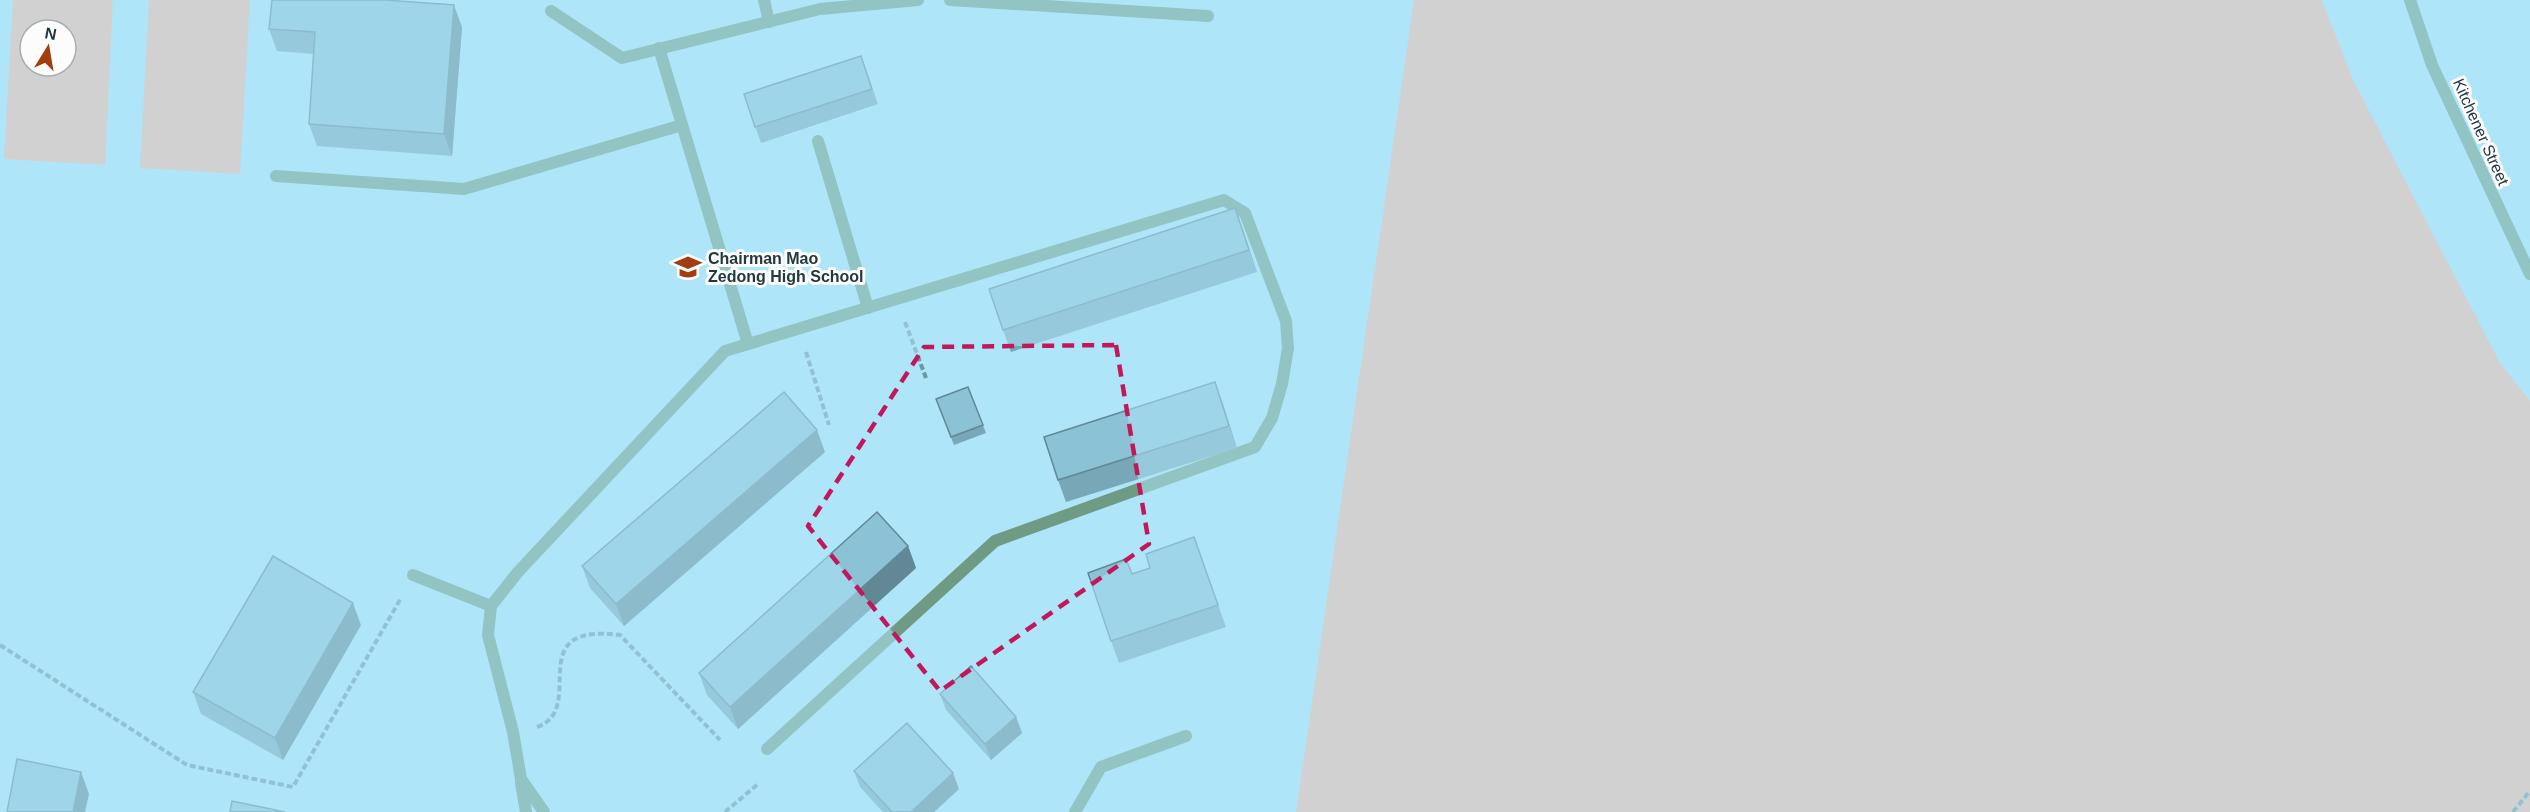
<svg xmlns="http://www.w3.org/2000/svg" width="2530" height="812" viewBox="0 0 2530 812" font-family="Helvetica,sans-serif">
  <rect width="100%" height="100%" fill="#aee5f9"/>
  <g fill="#fdb89f" fill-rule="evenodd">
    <path d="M13,0H113L105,165L4,159ZM30,30H66V66H30Z"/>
    <polygon points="149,0 250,0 240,174 140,168"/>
    <polygon points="1414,0 2322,0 2353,80 2500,363 2530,401 2530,812 1296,812"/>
  </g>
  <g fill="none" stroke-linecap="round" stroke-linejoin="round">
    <g stroke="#6f96a4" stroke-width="4" stroke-dasharray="6 3" stroke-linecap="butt">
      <polyline points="905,322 926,378"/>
      <polyline points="806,352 829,425"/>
      <polyline points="0,645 187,765 293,787 401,598"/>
      <path d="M537,727C589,709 519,622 620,635L720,740"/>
      <polyline points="725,812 758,784"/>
      <polyline points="2513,812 2530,791"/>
    </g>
    <g stroke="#6f9b84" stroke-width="12">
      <polyline points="764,0 769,22"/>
      <polyline points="950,0 1208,16"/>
      <polyline points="551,11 622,58 820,9 918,0"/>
      <polyline points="659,48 748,344"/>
      <polyline points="818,141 868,308"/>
      <polyline points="276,176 464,189 682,125"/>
      <polyline points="413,575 491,606"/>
      <polyline points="521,783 526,812"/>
      <polyline points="544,812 521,779 513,732 488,635 491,606 518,572 725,351 1224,200 1245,213 1286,321 1288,348 1282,384 1272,418 1255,447 995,541 767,749"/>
      <polyline points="1075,812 1101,767 1186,736"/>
    </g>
    <polyline stroke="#6f9b84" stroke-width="12" points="2410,0 2432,65 2530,274"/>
  </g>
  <g fill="#78a7b7">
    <polygon points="462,27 452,156 317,146 309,124 314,54 277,51 269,29"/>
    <polygon points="861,56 878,104 761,143 744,94"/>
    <polygon points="1243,230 1257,272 1011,352 1003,330"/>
    <polygon points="1215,382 1237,448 1066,502 1058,480"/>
    <polygon points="968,387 986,433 954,445 936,399"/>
    <polygon points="825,452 624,626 590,588 582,566"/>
    <polygon points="1194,537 1226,627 1119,663 1111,641 1132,574 1150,568"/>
    <polygon points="908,546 916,568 738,729 707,695 699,673"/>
    <polygon points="361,625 283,760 201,714 193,692"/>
    <polygon points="940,694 1016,717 1022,733 991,760 946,710"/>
    <polygon points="854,771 959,789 934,812 883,812 860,787"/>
  </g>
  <g fill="#628895">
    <polygon points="454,5 462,27 452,156 444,134"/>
    <polygon points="1235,208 1243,230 1257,272 1249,250"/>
    <polygon points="1215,382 1223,404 1237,448 1229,426"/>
    <polygon points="817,430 825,452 624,626 616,604"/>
    <polygon points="908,546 916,568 738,729 730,707"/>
    <polygon points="353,603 361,625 283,760 275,738"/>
    <polygon points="1016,717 1022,733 991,760 985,744"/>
    <polygon points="81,772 89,794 85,812 73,812"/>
    <polygon points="953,773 959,789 934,812 911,812"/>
  </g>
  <g fill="#8cc2d5" stroke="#628895" stroke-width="1.5">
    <polygon points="272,0 385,0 454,5 444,134 309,124 315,32 269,29"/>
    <polygon points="861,56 872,89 755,127 744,94"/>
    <polygon points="1235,208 1249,250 1003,330 989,289"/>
    <polygon points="1215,382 1229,426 1058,480 1044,437"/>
    <polygon points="968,387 983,425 951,437 936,399"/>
    <polygon points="784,392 817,430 616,604 582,566"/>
    <polygon points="877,512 908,546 730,707 699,673"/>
    <polygon points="1194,537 1218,605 1111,641 1088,573 1126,559 1132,574 1150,568 1146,554"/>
    <polygon points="273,556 353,603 275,738 193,692"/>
    <polygon points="971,666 1016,717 985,744 940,694"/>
    <polygon points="907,723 953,773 911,812 892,812 854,771"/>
    <polygon points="17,759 81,772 73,812 7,812"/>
    <polygon points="232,801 285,812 230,812"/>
  </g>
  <path d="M0 0H2530V812H0ZM1116,345L1149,544L940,691L808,526L924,347Z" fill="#aee5f9" fill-opacity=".55" fill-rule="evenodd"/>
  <path fill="none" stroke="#c2185b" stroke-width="4.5" stroke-dasharray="12 8" stroke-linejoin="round" d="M1116,345L1149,544L940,691L808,526L924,347Z"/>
  <defs>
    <symbol id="school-bare" viewBox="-9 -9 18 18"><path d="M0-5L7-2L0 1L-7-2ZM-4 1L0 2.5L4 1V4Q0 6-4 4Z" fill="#a23d0d" stroke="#fcfcfc" stroke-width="2.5" paint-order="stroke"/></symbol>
  </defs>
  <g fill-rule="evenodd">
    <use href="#school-bare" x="669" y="248" width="38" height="38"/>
  </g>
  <g text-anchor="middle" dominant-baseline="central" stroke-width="6" stroke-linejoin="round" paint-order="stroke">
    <g font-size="16" fill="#233940" stroke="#fcfcfc">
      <text transform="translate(2481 132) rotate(66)">Kitchener Street</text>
    </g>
    <g font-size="16" font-weight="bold" fill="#233940" stroke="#fcfcfc" text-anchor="start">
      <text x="708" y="258">Chairman Mao<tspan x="708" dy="18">Zedong High School</tspan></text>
    </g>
  </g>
  <g transform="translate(48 48) rotate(11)"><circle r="28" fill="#fcfcfc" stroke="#a5aeb1" stroke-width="1.5"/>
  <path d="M0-4.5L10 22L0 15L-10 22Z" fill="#a23d0d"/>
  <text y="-9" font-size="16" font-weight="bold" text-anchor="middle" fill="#233940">N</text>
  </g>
</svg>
